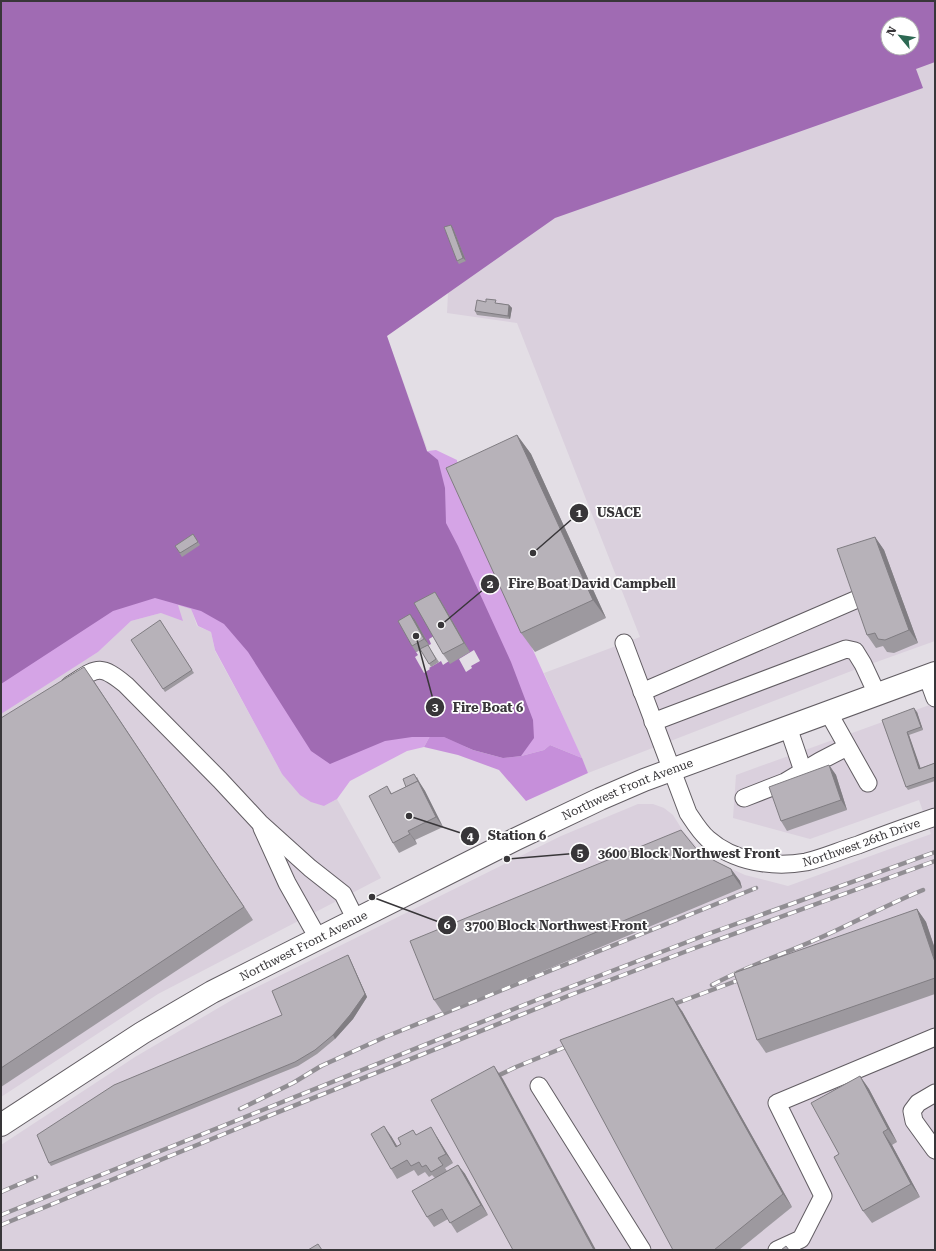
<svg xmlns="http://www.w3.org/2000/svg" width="936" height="1251" viewBox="0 0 936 1251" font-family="'Roboto Serif',serif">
  <rect width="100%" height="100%" fill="#e3dee5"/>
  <g fill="#dad0dd">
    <polygon points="935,15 935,641 854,670 588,773 544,673 640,637 517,323 447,313 448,293 387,336 428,451 314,234 888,48 912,48 912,24"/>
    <polygon points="175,561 197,626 211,632 215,651 282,774 324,806 337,799 381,878 158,994 1,1097 1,712 98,652 131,621 161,613 165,566"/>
    <polygon points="935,703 935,1250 1,1250 1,1145 135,1057 237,997 561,836 638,804 653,804 664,808 673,815 683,831 697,847 719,863 745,875 788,886 931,834 919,800 810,839 733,818 736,775"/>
  </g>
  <polygon fill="#d5a4e6" points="436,450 457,460 459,487 582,758 550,745 544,750 521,756 503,758 430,736 424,747 407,751 350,781 337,799 324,806 311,802 300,795 282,774 215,650 211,632 198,626 191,609 178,605 183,621 161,613 131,621 98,652 1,714 1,640 92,580 461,603 428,451"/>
  <polygon fill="#c68fda" points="430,736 444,737 473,750 503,758 521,756 544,750 550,745 582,758 588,773 526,801 499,770 458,755 424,747"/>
  <path fill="#a06bb3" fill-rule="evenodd" d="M1,1H935V62L916,69L923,88L555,218L387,336L427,451L438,460L445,488L446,523L458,546L511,662L533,720L534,738L521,756L503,758L473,750L444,737H412L385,741L330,764L311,751L248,652L224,624L201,611L155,598L113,611L1,684ZM888,24H912V48H888Z"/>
  <g fill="#e3dee5">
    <polygon points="434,636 449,661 443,665 441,661 429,668 430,669 424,673 415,657 418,655 416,652 431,644 429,639"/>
    <polygon points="474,650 480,661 471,666 472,668 466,672 459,659"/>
  </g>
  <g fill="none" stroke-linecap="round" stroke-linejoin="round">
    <defs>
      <g id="minor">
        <path id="s1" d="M624,643L688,813C694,822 700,832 708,839C734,862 773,868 806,862C823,858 841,850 858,845C883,835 909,826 935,817"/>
        <polyline points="927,676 935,698"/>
        <path d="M70,685C97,668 99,663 126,685L220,780L260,823L310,868L343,894L356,920"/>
        <polyline points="642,692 855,600"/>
        <polyline points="828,712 868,783"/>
        <polyline points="653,722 846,649 855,651 863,664 877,694"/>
        <polyline points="788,727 803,771"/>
        <polyline points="744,798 785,782 820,761 847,747"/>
        <polyline points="262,828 287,883 318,938"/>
        <polyline points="539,1086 642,1250"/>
        <polyline points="935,1093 918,1103 912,1111 914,1121 935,1150"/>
        <polyline points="777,1250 801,1239 823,1196 777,1103 935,1037"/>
      </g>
      <g id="major">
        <path id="s2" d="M1,1125L142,1033L212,992L516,839L600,799L644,780L935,673"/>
      </g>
    </defs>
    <use href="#minor" stroke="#625d63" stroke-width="19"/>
    <use href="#major" stroke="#625d63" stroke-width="24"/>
    <use href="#minor" stroke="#fff" stroke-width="17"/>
    <use href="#major" stroke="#fff" stroke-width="22"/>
    <defs>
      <g id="rail">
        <path d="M712,985C745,967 781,955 815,940C852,924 886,905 923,890"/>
        <polyline points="666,1007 747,977"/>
        <polyline points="491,1079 516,1067 575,1043"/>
        <polyline points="240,1109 293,1083 321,1066 385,1037 756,888"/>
        <polyline points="1,1192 36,1177"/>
        <polyline points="1,1215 539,999 708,934 935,852"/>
        <polyline points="1,1225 246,1125 573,994 695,948 935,861"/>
      </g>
    </defs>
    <use href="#rail" stroke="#918e93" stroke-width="4.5"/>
    <use href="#rail" stroke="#fff" stroke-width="3" stroke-dasharray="9" stroke-linecap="butt"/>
  </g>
  <g fill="#9d999f">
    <polygon points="453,228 466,261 459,264 457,261"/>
    <polygon points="498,303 509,305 512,308 510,319 477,315 475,311"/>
    <polygon points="517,435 531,454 606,618 535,652 521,633"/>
    <polygon points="193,534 200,545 182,557 175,546"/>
    <polygon points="875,537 884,550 918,643 894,653 887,652 883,646 876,648 867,635"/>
    <polygon points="441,601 470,652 450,664 443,654"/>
    <polygon points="160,620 194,673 165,692 163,689"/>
    <polygon points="415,620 429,645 428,646 439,662 431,667 421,650 416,652 412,646"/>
    <polygon points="93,680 253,920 1,1087 1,718"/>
    <polygon points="917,712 923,730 909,735 920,768 935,763 935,781 908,790 906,787 882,720"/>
    <polygon points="829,765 836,775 847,810 787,831 781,821"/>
    <polygon points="417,777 420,783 425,791 443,827 415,840 417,844 399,853 393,843 387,786 392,794 406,787"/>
    <polygon points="698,851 715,861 731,869 740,881 742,888 443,1013 434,1000"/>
    <polygon points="917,909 926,922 935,949 935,994 766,1053 757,1040"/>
    <polygon points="348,955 350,959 367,997 353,1019 335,1039 317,1054 298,1066 51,1166 49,1163 282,1015"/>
    <polygon points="682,1011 792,1207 739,1250 673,1250"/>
    <polygon points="860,1076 869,1089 897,1142 892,1145 920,1197 872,1223 863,1211 839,1154"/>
    <polygon points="413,1130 416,1135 437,1137 453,1163 445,1168 447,1171 458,1165 465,1174 488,1215 457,1233 448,1219 434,1227 427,1217 435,1178 432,1175 429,1177 425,1172 418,1176 414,1170 397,1179 391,1169 391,1136 397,1146 401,1144"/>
  </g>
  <g fill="#807d82">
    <polygon points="451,225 453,228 466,261 463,258"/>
    <polygon points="509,305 512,308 510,319 508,316"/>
    <polygon points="517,435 531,454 606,618 593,600"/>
    <polygon points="875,537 884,550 918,643 909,630"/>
    <polygon points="435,592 441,601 470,652 464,643"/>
    <polygon points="410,614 415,620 429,645 424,639"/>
    <polygon points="84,667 93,680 253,920 244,907"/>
    <polygon points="914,708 917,712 923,730 921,727"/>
    <polygon points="907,732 909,735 922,772 919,769"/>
    <polygon points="829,765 836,775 847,810 841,800"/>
    <polygon points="414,774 425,791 443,827 436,817"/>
    <polygon points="408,831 415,840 417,844 410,834"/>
    <polygon points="731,869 740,881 742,888 733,875"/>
    <polygon points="917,909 926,922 935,949 935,962"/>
    <polygon points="348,955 350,959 367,997 353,1019 335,1039 333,1035"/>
    <polygon points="673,998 682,1011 792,1207 783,1194"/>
    <polygon points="494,1066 503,1079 596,1250 594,1250"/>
    <polygon points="860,1076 869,1089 897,1142 888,1129"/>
    <polygon points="384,1126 391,1136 403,1156 396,1147"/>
    <polygon points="431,1127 437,1137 453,1163 446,1154"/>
    <polygon points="883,1132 892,1145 920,1197 911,1184"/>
    <polygon points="458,1165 465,1174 488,1215 481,1205"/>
  </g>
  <g fill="#b7b2b9" stroke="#807d82">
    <polygon points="451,225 463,258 457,261 444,227"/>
    <polygon points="486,299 496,300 495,303 509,305 508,316 475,311 477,300 486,302"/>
    <polygon points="517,435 593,600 521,633 446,468"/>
    <polygon points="193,534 198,542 180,553 175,546"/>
    <polygon points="875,537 909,630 885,640 878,639 875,633 867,635 837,549"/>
    <polygon points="435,592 464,643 443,654 414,603"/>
    <polygon points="410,614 424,639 412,646 398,621"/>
    <polygon points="160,620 192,670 163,689 131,640"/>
    <polygon points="428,645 436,659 429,664 420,649"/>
    <polygon points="84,667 244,907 1,1068 1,718"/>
    <polygon points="914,708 921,727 907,732 919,769 935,763 935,777 906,787 882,720"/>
    <polygon points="829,765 841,800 781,821 769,787"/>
    <polygon points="414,774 418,781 406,787 403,779"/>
    <polygon points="418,781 436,817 408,831 410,834 393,843 369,796 387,786 391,794"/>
    <polygon points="681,830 698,851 715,861 731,869 733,875 434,1000 410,941"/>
    <polygon points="917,909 935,962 935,978 757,1040 734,973"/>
    <polygon points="348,955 365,994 350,1015 333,1035 315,1050 295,1062 49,1163 37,1135 114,1085 282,1015 272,991"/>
    <polygon points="673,998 783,1194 714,1250 673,1250 560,1040"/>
    <polygon points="494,1066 594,1250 513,1250 431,1100"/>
    <polygon points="860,1076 888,1129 883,1132 911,1184 863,1211 834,1157 839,1154 811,1103"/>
    <polygon points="384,1126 396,1147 401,1144 398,1138 413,1130 416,1135 431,1127 446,1154 438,1158 443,1165 431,1172 426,1165 422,1167 419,1162 411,1166 407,1160 391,1169 371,1134"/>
    <polygon points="458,1165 481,1205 450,1223 442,1209 427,1217 412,1191"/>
    <polygon points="318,1244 322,1250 308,1250"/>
    <polygon points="786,1246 789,1250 781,1250"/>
  </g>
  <g text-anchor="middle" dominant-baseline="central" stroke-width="3.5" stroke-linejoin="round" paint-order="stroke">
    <g font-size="12" fill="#383639" stroke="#fff">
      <text stroke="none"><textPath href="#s2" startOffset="712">Northwest Front Avenue</textPath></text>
      <text stroke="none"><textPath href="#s1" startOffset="377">Northwest 26th Drive</textPath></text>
      <text stroke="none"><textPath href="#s2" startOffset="352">Northwest Front Avenue</textPath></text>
    </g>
  </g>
  <path fill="none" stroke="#383639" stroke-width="1.5" d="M533 553L579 513M441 625L490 584M416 636L435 707M409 816L470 836M507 859L580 853M372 897L447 925"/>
  <g fill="#383639" stroke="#fff" stroke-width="1.5">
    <circle cx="533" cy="553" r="4"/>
    <circle cx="441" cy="625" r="4"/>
    <circle cx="416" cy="636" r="4"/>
    <circle cx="409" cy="816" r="4"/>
    <circle cx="507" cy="859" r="4"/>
    <circle cx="372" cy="897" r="4"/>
    <circle cx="579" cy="513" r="10"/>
    <circle cx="490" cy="584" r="10"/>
    <circle cx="435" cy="707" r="10"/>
    <circle cx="470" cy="836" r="10"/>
    <circle cx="580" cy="853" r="10"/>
    <circle cx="447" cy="925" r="10"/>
  </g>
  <g font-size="12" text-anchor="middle" font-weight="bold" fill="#fff">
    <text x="579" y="517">1</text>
    <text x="490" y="588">2</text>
    <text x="435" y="711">3</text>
    <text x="470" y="840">4</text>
    <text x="580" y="857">5</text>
    <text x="447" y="929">6</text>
  </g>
  <g font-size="13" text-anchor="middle" font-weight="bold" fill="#383639" stroke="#fff" stroke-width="3.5" stroke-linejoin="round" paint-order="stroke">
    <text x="619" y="517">USACE</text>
    <text x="592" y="588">Fire Boat David Campbell</text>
    <text x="488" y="712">Fire Boat 6</text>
    <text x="517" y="840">Station 6</text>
    <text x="689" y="858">3600 Block Northwest Front</text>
    <text x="556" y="930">3700 Block Northwest Front</text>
  </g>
  <rect width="936" height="1251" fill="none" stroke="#383639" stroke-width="4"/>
  <g transform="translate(900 36) rotate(299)"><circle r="19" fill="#ffffff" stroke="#afafb0"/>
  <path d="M0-3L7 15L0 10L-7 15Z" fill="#2d6953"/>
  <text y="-6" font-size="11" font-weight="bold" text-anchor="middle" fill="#383639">N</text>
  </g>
</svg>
